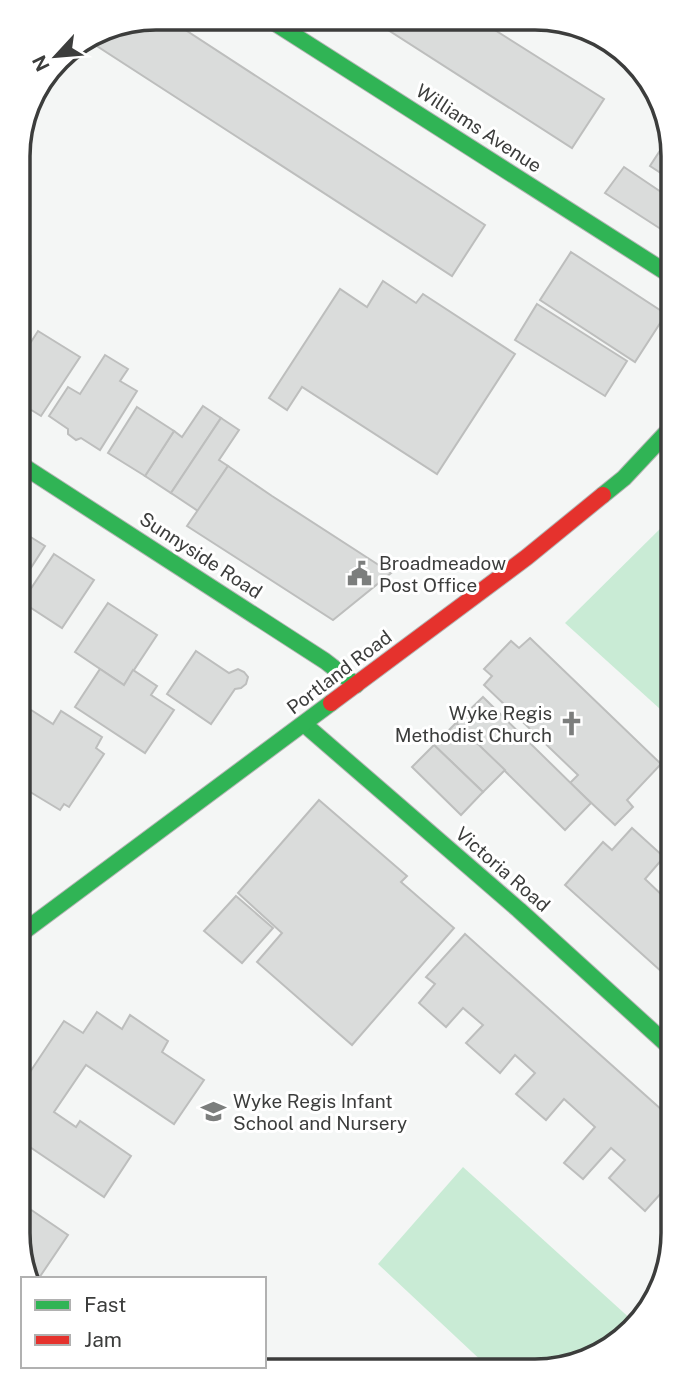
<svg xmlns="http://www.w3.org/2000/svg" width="691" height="1389" viewBox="0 0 691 1389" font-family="'Public Sans',sans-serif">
  <rect width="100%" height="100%" fill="#f4f6f5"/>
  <g fill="#c9ebd5">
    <polygon points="669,520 670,718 565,623"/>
    <polygon points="463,1167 634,1322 626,1331 579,1364 487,1366 378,1264"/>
  </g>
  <g fill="#dadcdb" stroke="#bdbebd" stroke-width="2">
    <polygon points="156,18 167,18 485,225 452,276 86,39 103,28"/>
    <polygon points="371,19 479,20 604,99 572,148"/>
    <polygon points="663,146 666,148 667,177 650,166"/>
    <polygon points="624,167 667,196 667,233 605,193"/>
    <polygon points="571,252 666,314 635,362 540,300"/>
    <polygon points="383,281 416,303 423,294 515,354 437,474 302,387 287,410 269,398 340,289 367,307"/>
    <polygon points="537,304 627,361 605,396 515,340"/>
    <polygon points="38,331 80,357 41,416 20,403 20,359"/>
    <polygon points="105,355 128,369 120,381 137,391 100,450 81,438 76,440 68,434 68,429 49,416 68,387 80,394"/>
    <polygon points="203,406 221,418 171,493 145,476 174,431 182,437"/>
    <polygon points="137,407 174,431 145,476 108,453"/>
    <polygon points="221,418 239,430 219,460 228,466 198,511 171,493"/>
    <polygon points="228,466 272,496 391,573 333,620 187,526"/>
    <polygon points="21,531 45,546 21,583"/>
    <polygon points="54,554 94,580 62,628 22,602"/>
    <polygon points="108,603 157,635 124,685 75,652"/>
    <polygon points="530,638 661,764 627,800 633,807 615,825 570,783 578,775 484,685 492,676 484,669 511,641 519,648"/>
    <polygon points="196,651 229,673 238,669 244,672 248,677 246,684 241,688 235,689 211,724 167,694"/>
    <polygon points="100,669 124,685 133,670 157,686 151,695 174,710 145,753 75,707"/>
    <polygon points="483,697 591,803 565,830 456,723"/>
    <polygon points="28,708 53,724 61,711 102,737 96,748 104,754 69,807 64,804 60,810 22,787 22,718"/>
    <polygon points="456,723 505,770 483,792 434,745"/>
    <polygon points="434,745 483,792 461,815 412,767"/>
    <polygon points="319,800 407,876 401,882 454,928 352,1045 257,962 282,933 238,893"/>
    <polygon points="632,828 664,857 645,879 665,898 671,891 672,981 565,885 603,842 612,850"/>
    <polygon points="236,896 273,928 242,963 204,931"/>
    <polygon points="465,934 672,1119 673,1201 663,1191 645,1211 609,1178 625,1160 611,1148 583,1179 564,1163 595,1127 564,1099 546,1120 516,1094 535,1073 515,1055 500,1073 466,1043 483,1025 463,1008 446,1027 419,1003 435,984 426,977"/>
    <polygon points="97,1012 122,1029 130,1015 168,1041 162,1052 204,1080 174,1124 86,1065 54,1112 76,1127 80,1121 131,1156 104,1197 24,1143 24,1081 64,1021 83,1033"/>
    <polygon points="24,1205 68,1235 39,1278 25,1269"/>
  </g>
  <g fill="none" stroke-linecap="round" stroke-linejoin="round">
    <defs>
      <g id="fast">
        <polyline points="267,18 667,273"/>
        <polyline points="20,464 325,661 356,685"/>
        <polyline points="603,495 624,478 668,431"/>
        <polyline points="304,724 519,910 672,1049"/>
        <polyline points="23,932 331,703"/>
      </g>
      <polyline id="jam" points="331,703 527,557 603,495"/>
    </defs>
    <use href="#fast" stroke="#b4b5b4" stroke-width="18"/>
    <use href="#jam" stroke="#b4b5b4" stroke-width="18"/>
    <use href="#fast" stroke="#30b455" stroke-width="16"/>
    <use href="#jam" stroke="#e5322d" stroke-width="16"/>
  </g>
  <defs>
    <symbol id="civic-bare" viewBox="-9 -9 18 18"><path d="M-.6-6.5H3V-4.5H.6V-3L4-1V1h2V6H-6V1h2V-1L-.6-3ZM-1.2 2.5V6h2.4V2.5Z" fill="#7c7e7d" stroke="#fff" stroke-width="2.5" paint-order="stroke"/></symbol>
    <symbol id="church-bare" viewBox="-9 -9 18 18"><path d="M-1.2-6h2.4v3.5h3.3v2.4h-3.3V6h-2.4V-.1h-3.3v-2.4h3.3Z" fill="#7c7e7d" stroke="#fff" stroke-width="2.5" paint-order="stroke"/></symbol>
    <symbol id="school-bare" viewBox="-9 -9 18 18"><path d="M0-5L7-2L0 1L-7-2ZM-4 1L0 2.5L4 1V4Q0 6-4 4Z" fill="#7c7e7d" stroke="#fff" stroke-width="2.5" paint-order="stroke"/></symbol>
  </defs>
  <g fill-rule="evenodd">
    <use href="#civic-bare" x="342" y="556" width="35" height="35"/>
    <use href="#church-bare" x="554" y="706" width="35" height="35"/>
    <use href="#school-bare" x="196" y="1094" width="35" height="35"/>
  </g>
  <g text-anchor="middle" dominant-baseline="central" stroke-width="6" stroke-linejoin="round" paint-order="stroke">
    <g font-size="19" fill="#3c3d3c" stroke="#fff">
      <text transform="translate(479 128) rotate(33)">Williams Avenue</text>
      <text transform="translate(201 555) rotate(33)">Sunnyside Road</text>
      <text transform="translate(339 672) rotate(-37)">Portland Road</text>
      <text transform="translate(503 869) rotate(41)">Victoria Road</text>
    </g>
    <g font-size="19" fill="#3c3d3c" stroke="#fff" text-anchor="start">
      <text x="379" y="563">Broadmeadow<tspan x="379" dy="22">Post Office</tspan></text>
      <text x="552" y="713" text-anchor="end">Wyke Regis<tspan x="552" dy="22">Methodist Church</tspan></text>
      <text x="233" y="1101">Wyke Regis Infant<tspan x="233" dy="22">School and Nursery</tspan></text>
    </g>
  </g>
  <path d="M0 0H691V1389H0ZM156 30H535A126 126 0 0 1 661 156V1233A126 126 0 0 1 535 1359H156A126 126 0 0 1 30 1233V156A126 126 0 0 1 156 30Z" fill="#fff" fill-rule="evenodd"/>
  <path fill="none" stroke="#3c3d3c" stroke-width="3.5" d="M156 30H535A126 126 0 0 1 661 156V1233A126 126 0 0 1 535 1359H156A126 126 0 0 1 30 1233V156A126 126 0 0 1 156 30Z"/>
  <rect x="21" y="1277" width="245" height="91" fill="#ffffff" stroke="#b1b1b1" stroke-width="2"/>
  <rect x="35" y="1300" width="35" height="10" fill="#30b455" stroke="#b1b1b1" stroke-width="2"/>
  <text x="84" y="1312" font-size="21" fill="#3c3d3c">Fast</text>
  <rect x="35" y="1335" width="35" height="10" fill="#e5322d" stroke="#b1b1b1" stroke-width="2"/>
  <text x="84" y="1347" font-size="21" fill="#3c3d3c">Jam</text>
  <g transform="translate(56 56) rotate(244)" stroke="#ffffff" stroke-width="5" paint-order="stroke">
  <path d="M0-5L12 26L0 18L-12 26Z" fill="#3c3d3c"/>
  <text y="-10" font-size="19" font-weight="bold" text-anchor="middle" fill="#3c3d3c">N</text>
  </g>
</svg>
